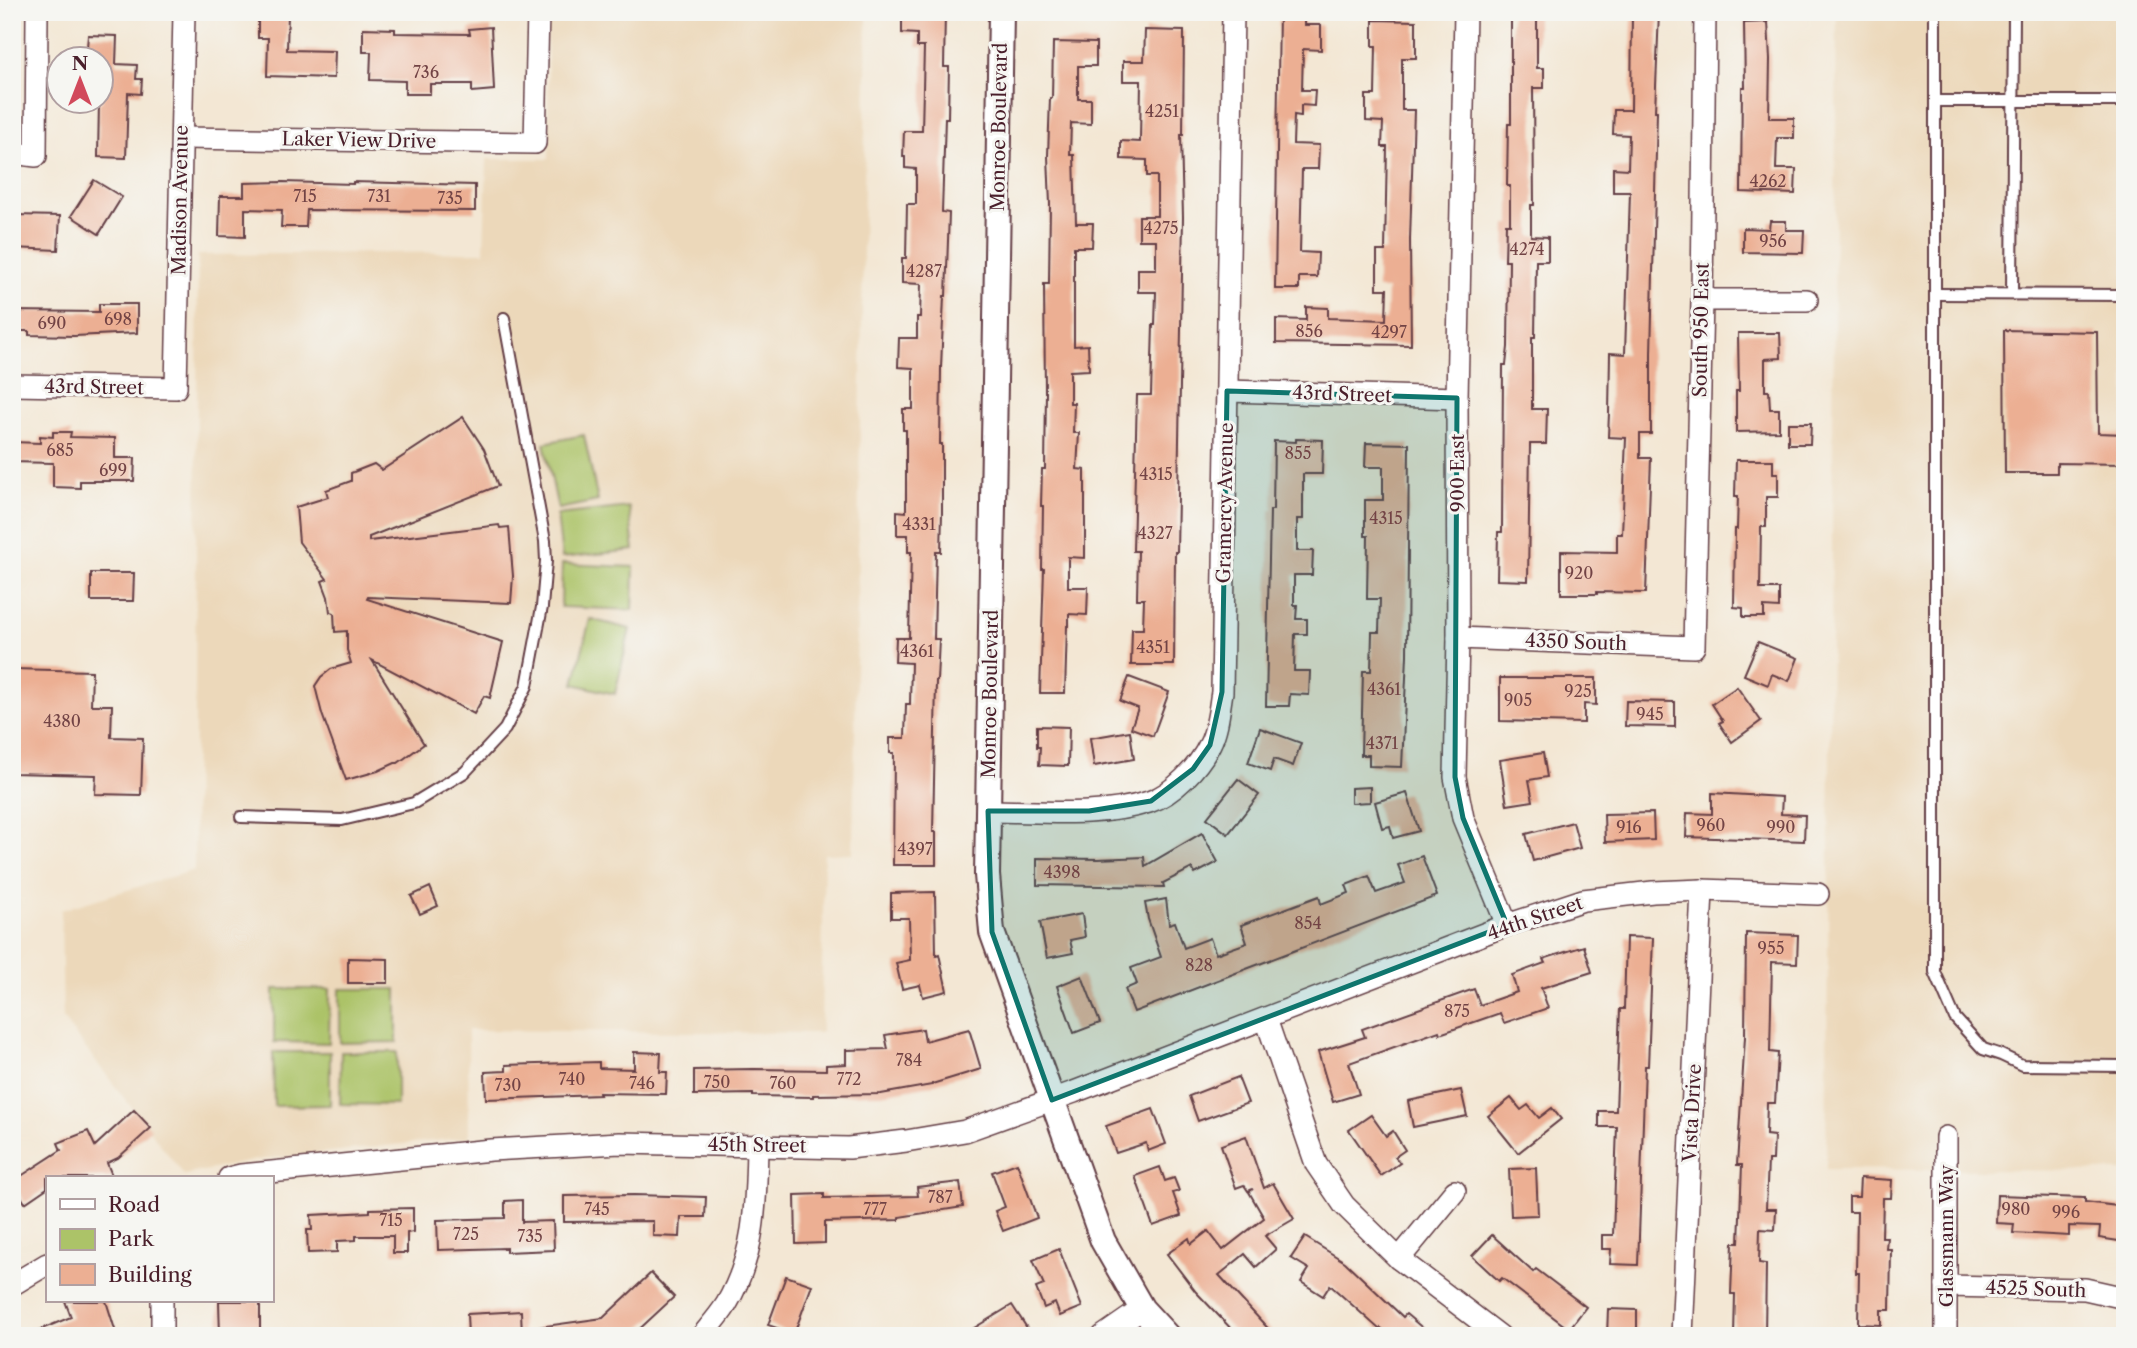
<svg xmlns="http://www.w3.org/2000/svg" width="2137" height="1348" viewBox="0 0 2137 1348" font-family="'Libre Caslon Text',serif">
  <rect width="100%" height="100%" fill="#f6f6f2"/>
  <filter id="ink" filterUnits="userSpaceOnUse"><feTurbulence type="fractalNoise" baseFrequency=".0143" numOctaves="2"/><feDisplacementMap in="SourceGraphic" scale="14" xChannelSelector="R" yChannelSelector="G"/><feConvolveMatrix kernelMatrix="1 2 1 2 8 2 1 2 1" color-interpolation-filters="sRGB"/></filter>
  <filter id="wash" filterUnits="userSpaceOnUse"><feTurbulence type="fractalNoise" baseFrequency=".00686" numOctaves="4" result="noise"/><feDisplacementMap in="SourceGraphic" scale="28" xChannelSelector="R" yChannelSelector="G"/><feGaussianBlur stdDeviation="1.57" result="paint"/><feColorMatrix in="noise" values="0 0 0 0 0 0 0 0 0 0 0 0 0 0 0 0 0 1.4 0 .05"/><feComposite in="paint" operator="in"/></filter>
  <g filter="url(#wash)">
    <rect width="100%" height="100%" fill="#f3e7d4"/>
    <g fill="#ecd8ba">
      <polygon points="547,12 867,12 853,853 824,854 821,1033 468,1030 469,1137 256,1160 184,1175 63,1019 61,910 194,870 198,255 484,252 487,159 549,159"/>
      <polygon points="1837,12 2125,12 2125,1171 1826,1169"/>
    </g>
    <g fill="#acc368" stroke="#7b714a" stroke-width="2">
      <polygon points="584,435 598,501 558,509 544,443"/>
      <polygon points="629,507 634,550 562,558 557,515"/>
      <polygon points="562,564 634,567 633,610 561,607"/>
      <polygon points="590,619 630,629 615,694 574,684"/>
      <polygon points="274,989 330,989 329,1043 274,1042"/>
      <polygon points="340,989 397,989 397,1042 340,1043"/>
      <polygon points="273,1052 330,1052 330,1105 274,1106"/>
      <polygon points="341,1052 397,1052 397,1105 340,1104"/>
    </g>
    <g id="blocks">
      <g fill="#ecaf93">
        <polygon points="258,12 288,12 287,50 335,51 334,78 267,76 268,38 258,38"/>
        <polygon points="902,12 945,12 944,67 949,67 948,118 945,118 942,212 949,213 946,296 944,296 941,368 940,444 942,444 942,513 941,552 936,552 934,639 939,639 937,681 936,681 933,832 936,832 936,865 893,865 894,753 890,753 890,738 905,738 906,704 910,704 911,663 895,662 896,638 909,638 911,552 908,552 908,535 897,535 897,511 906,512 906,430 903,430 903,409 913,409 913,368 898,367 899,338 917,338 917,317 920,317 921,284 902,283 902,258 906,258 907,204 916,204 916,169 905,168 905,157 903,157 904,131 922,131 924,47 917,47 917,34 902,33"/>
        <polygon points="1279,12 1304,13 1304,25 1321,25 1321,50 1303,49 1302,90 1315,90 1314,106 1301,105 1301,116 1294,115 1293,144 1319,145 1318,169 1302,169 1300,252 1318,253 1317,277 1299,277 1299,289 1275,289"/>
        <polygon points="1511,12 1537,12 1537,68 1544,68 1544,88 1533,88 1534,205 1531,205 1531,236 1548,237 1548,261 1536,261 1535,337 1532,337 1532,409 1547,409 1546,444 1530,444 1528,581 1497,580 1498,532 1502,532 1503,365 1506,365 1508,347 1509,261 1505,261 1506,224 1510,224 1510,186 1507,186 1508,124 1511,124"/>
        <polygon points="1632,12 1659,12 1655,111 1657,111 1651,354 1651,434 1640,434 1640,458 1651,458 1646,593 1597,592 1597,594 1561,594 1561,551 1617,552 1617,534 1622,534 1626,438 1608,437 1609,413 1610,353 1625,354 1630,192 1613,192 1613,168 1628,169 1629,135 1613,134 1614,110 1631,110"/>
        <polygon points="1373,20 1416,21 1416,58 1402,58 1402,110 1414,110 1410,240 1411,345 1276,343 1276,319 1306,320 1306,307 1328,308 1328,318 1386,320 1387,289 1377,289 1377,251 1385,251 1387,147 1382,147 1383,122 1366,121 1366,95 1375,95 1376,46 1373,46"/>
        <polygon points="1768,22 1770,59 1769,118 1794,118 1794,138 1777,138 1776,169 1796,169 1795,194 1741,192 1742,87 1745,87 1744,23"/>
        <polygon points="491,27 494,90 472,92 472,84 430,84 430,94 405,94 405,81 370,80 371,52 363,52 363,28 395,29 395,33 470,34 469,29"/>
        <polygon points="1145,30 1184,31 1183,135 1181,135 1183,217 1177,552 1175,552 1174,665 1131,665 1132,629 1143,629 1144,599 1137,599 1138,551 1133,551 1137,395 1151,395 1153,325 1155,325 1156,292 1138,292 1138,269 1156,269 1156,240 1139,240 1139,216 1157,216 1157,176 1147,176 1147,160 1121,159 1121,141 1140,142 1141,81 1123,81 1123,61 1144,61"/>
        <polygon points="88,35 117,36 116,64 137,65 136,79 142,79 141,94 128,93 126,158 98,157 99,102 102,102 102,60 86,60"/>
        <polygon points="1053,42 1096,43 1096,66 1078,66 1078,99 1091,99 1091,124 1071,123 1070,155 1074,155 1076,223 1093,223 1092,247 1074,247 1074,346 1088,345 1089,370 1070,371 1070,403 1074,403 1073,433 1079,433 1077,469 1085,470 1085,558 1068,557 1068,587 1088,587 1087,615 1069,614 1069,626 1067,626 1065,693 1040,693 1044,569 1042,569 1043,506 1041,506 1042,469 1045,469 1046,392 1045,392 1044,284 1049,284 1050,204 1048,156 1050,98 1052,98"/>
        <polygon points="94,180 122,197 99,234 71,216"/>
        <polygon points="283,182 353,184 353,182 475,185 475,211 307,210 306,227 281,227 282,210 245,209 245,237 219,236 220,196 244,196 244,183"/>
        <polygon points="14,215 60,216 58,250 13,248"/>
        <polygon points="1770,221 1786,221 1786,230 1804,230 1803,253 1743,252 1743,228 1769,229"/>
        <polygon points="99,304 137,304 137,333 74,336 29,335 29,331 12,331 12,311 99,312"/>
        <polygon points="2004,330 2097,332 2098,433 2125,434 2125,464 2057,463 2057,473 2005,473"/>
        <polygon points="1738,333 1780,333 1781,358 1765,359 1765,391 1769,391 1770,409 1779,409 1779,431 1736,432 1736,391 1739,391"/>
        <polygon points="463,417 484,449 498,486 369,537 369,541 499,525 500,528 509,527 513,576 511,603 368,597 367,599 503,642 490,698 484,696 474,714 372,660 424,744 398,763 395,763 378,771 346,780 322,714 315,686 321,677 331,669 351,663 347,650 347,631 335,632 334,613 330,612 328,597 322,581 327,579 299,542 296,507 328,497 326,490 351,481 351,473 374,464 382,470"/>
        <polygon points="1788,423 1811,423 1810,444 1788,444"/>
        <polygon points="53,432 71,432 70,437 115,438 115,458 135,458 134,481 80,481 80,488 53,487 53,463 12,462 12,442 40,443 40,436 53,437"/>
        <polygon points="1296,439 1323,440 1322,474 1303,474 1303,519 1297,519 1297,551 1313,551 1312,575 1294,575 1294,605 1297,605 1296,619 1307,619 1307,634 1295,634 1294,671 1310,671 1309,695 1290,694 1289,706 1266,706 1270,510 1273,510 1274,441 1296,442"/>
        <polygon points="1366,443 1409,444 1407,655 1402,767 1369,766 1369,755 1361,755 1363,671 1371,671 1372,632 1379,632 1380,599 1367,599 1368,536 1365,536 1365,500 1383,500 1383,467 1365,467"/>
        <polygon points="1736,460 1773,460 1773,473 1778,473 1778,497 1766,497 1766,527 1761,527 1760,589 1779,589 1779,608 1764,607 1764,617 1743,617 1743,608 1734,607 1735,529 1737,529 1738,496 1735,496"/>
        <polygon points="91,573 134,573 133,601 91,601"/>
        <polygon points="1758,642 1798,658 1789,681 1772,674 1768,685 1744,675"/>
        <polygon points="12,669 92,671 91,705 112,705 111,737 143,738 141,795 95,794 96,775 12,773"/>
        <polygon points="1129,677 1169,692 1153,736 1131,728 1138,708 1120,701"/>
        <polygon points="1500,678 1596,678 1596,705 1584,704 1584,723 1500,721"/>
        <polygon points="1737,687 1761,721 1732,742 1719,723 1723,721 1712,704"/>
        <polygon points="1626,701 1675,702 1675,727 1625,726"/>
        <polygon points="1037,726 1069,727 1068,766 1039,765 1040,747 1037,747"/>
        <polygon points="1260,728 1301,743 1293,766 1274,759 1270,771 1248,763"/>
        <polygon points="1130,731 1134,759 1094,766 1090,738"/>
        <polygon points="1543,753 1547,777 1529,780 1533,801 1507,805 1500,760"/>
        <polygon points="1238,779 1259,795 1228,834 1207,818"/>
        <polygon points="1370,787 1370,802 1351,803 1351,788"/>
        <polygon points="1407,793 1419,831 1393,838 1390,826 1382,828 1375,802"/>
        <polygon points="1712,793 1782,797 1781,814 1805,815 1804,841 1686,837 1687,813 1712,814"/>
        <polygon points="1653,813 1654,840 1605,842 1604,814"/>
        <polygon points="1573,822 1580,848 1533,861 1526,834"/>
        <polygon points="1202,833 1218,862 1195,874 1192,868 1163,883 1164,887 1037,885 1037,858 1098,859 1144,857 1145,866"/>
        <polygon points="1422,856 1437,896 1134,1012 1125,989 1137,984 1131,968 1161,957 1148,919 1145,903 1166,899 1169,924 1175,922 1184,948 1210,938 1216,954 1247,943 1241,925 1319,896 1321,904 1349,893 1346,885 1369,876 1376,893 1405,883 1398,865"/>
        <polygon points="430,887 438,906 420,914 411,896"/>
        <polygon points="935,892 936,955 939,954 947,991 923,997 920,985 902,989 896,963 910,960 909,918 891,918 891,893"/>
        <polygon points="1082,914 1085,937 1070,940 1073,953 1047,958 1040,922"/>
        <polygon points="1746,933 1798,935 1797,963 1772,962 1770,1052 1778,1053 1775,1103 1767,1103 1766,1135 1774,1136 1773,1160 1768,1160 1766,1209 1776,1209 1775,1230 1760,1229 1759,1263 1766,1264 1765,1336 1734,1336 1735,1294 1731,1294 1733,1243 1739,1243 1742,1165 1737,1165 1745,1037"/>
        <polygon points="1626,937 1653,938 1648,1066 1645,1066 1638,1265 1610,1264 1611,1249 1602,1249 1602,1235 1613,1235 1617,1127 1599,1127 1599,1111 1616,1111 1620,1009 1624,1009"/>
        <polygon points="1584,946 1592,972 1541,988 1548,1008 1504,1023 1500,1013 1440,1034 1439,1031 1349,1063 1359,1094 1333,1102 1318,1052 1365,1037 1362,1029 1474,989 1480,1005 1517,992 1512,975 1545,963 1543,959"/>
        <polygon points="348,958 388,959 388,983 348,983"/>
        <polygon points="1082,976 1100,1023 1074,1033 1057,986"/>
        <polygon points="923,1029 925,1041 969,1029 981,1069 932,1084 932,1085 881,1094 813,1095 813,1097 753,1096 753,1094 694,1095 694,1070 753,1069 826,1070 826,1065 846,1064 846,1050 888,1049 885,1035"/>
        <polygon points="634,1052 661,1053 660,1072 667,1072 666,1094 599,1093 600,1095 486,1099 485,1072 506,1071 506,1065 599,1062 599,1068 634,1069"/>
        <polygon points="1238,1077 1248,1103 1198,1121 1189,1096"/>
        <polygon points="1461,1090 1467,1116 1413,1127 1408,1101"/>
        <polygon points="1511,1098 1521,1110 1528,1105 1539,1118 1552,1108 1561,1119 1518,1153 1488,1116"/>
        <polygon points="1153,1109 1166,1144 1148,1151 1146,1143 1116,1153 1106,1126"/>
        <polygon points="134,1110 151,1128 118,1158 107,1163 113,1178 47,1178 47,1188 25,1203 12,1182 61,1150 58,1143 88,1131 95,1146"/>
        <polygon points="1371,1115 1386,1136 1393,1131 1405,1150 1395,1157 1400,1163 1381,1176 1349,1130"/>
        <polygon points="1246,1136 1264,1188 1273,1183 1294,1219 1265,1236 1276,1249 1256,1267 1245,1254 1219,1275 1275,1336 1238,1336 1196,1292 1167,1254 1189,1238 1191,1244 1208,1231 1223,1250 1264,1218 1249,1192 1253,1189 1248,1191 1244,1185 1236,1188 1221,1145"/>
        <polygon points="1017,1163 1037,1218 1003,1231 995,1211 1005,1207 992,1172"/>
        <polygon points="1160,1167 1165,1181 1174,1178 1179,1191 1173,1193 1181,1216 1153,1226 1135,1176"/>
        <polygon points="1536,1168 1538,1215 1511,1216 1509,1169"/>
        <polygon points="1860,1178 1892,1180 1891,1198 1883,1198 1882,1237 1887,1237 1886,1249 1891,1249 1890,1310 1881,1310 1881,1325 1858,1324 1859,1273 1856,1273 1857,1212 1849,1212 1849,1197 1859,1197"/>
        <polygon points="960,1182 963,1207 899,1217 899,1220 825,1222 825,1243 796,1244 795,1195 824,1194 824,1198 918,1196 917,1187"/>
        <polygon points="634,1195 706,1197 705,1217 681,1217 680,1237 653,1236 653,1221 564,1222 564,1196"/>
        <polygon points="1997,1195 2085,1198 2085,1202 2125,1207 2125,1242 2099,1238 2100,1227 2069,1226 2069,1236 2013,1233 2014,1224 1996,1223"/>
        <polygon points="522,1200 522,1222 553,1221 554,1250 506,1252 506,1248 438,1250 437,1220 505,1218 505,1201"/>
        <polygon points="413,1208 413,1232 407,1233 407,1253 393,1253 393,1236 356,1236 356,1240 337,1241 337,1252 308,1253 307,1230 312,1230 311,1215 370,1212 370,1209"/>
        <polygon points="1492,1235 1533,1272 1536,1269 1586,1307 1569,1329 1502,1278 1499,1281 1472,1256"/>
        <polygon points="1305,1237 1345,1262 1403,1317 1406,1314 1432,1336 1391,1336 1381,1328 1380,1330 1330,1285 1323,1296 1301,1282 1309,1269 1291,1258"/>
        <polygon points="1059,1249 1082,1307 1060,1316 1055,1303 1044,1308 1036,1288 1044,1285 1033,1260"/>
        <polygon points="651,1273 674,1297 632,1336 539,1336 538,1327 603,1318"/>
        <polygon points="786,1276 812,1285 794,1334 768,1325"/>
        <polygon points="65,1301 106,1301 117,1336 25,1336 71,1317"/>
        <polygon points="219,1301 260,1301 260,1336 220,1336"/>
        <polygon points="1012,1305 1027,1328 1014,1336 961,1336"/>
        <polygon points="1608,1309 1637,1310 1637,1336 1607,1336"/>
        <polygon points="521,1311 522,1336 468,1336 467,1314"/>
      </g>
    </g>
  </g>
  <g filter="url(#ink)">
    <use href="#blocks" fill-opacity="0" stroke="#633d44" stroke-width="2"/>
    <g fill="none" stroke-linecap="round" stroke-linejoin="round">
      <defs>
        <g id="service">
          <polyline points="1935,12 1935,972 1955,1018 1983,1049 2001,1055 2022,1065 2125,1066"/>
          <polyline points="1935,101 2125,101"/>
          <polyline points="1935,294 2125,295"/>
          <polyline points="2012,294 2014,12"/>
          <polyline points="241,817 342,820 414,803 465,772 505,729 527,686 542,607 546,561 545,541 504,318"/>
        </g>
        <g id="minor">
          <polyline points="1465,12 1457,398 1458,638 1455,777 1463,818 1507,925"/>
          <polyline points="182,138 535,143 538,12"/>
          <polyline points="12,153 36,156 37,12"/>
          <polyline points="1702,300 1807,300"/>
          <polyline points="12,385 176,388 184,12"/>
          <polyline points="1227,391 1457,398"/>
          <polyline points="1458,638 1694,647 1702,300 1705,12"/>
          <path d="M988,811C1040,811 1098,818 1149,802C1173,794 1199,767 1210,744C1218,728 1219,710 1222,692L1233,12"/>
          <polyline points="1266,1019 1316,1164 1344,1205 1399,1259 1500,1336"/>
          <polyline points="229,1178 241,1175 491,1150 620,1143 849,1148 906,1141 965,1131 1074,1092 1507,925 1583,900 1653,892 1702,890 1818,894"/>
          <polyline points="1399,1259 1455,1191"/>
          <polyline points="12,1285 47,1264"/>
          <polyline points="1946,1286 2085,1289 2125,1298"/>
          <polyline points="162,1336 162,1301"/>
          <path d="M702,1336C710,1326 719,1316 726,1305C756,1254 756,1202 757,1145"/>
          <polyline points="1103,1336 1142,1309"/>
          <polyline points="1682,1336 1702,890"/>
          <polyline points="1946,1336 1946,1137"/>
        </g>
        <polyline id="tertiary" points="1001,12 987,875 992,932 1103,1241 1142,1309 1167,1336"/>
      </defs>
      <use href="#service" stroke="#633d44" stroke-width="14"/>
      <use href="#minor" stroke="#633d44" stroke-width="24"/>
      <use href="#tertiary" stroke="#633d44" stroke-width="28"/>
      <use href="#service" stroke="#fff" stroke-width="10"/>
      <use href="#minor" stroke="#fff" stroke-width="21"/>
      <use href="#tertiary" stroke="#fff" stroke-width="24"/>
    </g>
  </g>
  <path fill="#0f766e" fill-opacity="0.2" stroke="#0f766e" stroke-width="5" stroke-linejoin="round" d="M1227,391L1457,398L1455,777L1463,818L1507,925L1052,1100L992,932L988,811H1089L1151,801L1193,769L1210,745L1222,692Z"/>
  <g text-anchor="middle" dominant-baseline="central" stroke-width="6" stroke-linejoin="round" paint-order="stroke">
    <g font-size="16" fill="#724345">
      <text x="426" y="72">736</text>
      <text x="1162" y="111">4251</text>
      <text x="1768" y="181">4262</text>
      <text x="305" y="196">715</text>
      <text x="379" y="196">731</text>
      <text x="450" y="198">735</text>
      <text x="1161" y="228">4275</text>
      <text x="1773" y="241">956</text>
      <text x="1527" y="249">4274</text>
      <text x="924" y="271">4287</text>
      <text x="118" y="319">698</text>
      <text x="52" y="323">690</text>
      <text x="1309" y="331">856</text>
      <text x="1389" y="332">4297</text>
      <text x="60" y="450">685</text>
      <text x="1298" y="453">855</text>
      <text x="113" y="470">699</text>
      <text x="1156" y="474">4315</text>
      <text x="1386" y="518">4315</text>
      <text x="919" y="524">4331</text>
      <text x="1155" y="533">4327</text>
      <text x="1579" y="573">920</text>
      <text x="1153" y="647">4351</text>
      <text x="917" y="651">4361</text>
      <text x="1384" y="689">4361</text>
      <text x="1578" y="691">925</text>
      <text x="1518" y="700">905</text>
      <text x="1650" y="714">945</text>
      <text x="62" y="721">4380</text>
      <text x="1382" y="743">4371</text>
      <text x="1711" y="825">960</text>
      <text x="1629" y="827">916</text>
      <text x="1781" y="827">990</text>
      <text x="915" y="849">4397</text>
      <text x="1062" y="872">4398</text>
      <text x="1308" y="923">854</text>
      <text x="1771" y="948">955</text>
      <text x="1199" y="965">828</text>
      <text x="1457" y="1011">875</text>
      <text x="909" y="1060">784</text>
      <text x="572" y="1079">740</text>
      <text x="849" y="1079">772</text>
      <text x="717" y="1082">750</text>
      <text x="642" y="1083">746</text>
      <text x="783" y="1083">760</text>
      <text x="508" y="1085">730</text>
      <text x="940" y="1197">787</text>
      <text x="597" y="1209">745</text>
      <text x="875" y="1209">777</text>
      <text x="2016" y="1209">980</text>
      <text x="2066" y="1212">996</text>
      <text x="391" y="1220">715</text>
      <text x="466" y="1234">725</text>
      <text x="530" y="1236">735</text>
    </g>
    <g font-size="19" fill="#4a1f2b" stroke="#f6f6f2">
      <text transform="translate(999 127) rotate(-89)">Monroe Boulevard</text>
      <text transform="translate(359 140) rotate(1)">Laker View Drive</text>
      <text transform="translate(180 200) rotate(-89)">Madison Avenue</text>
      <text transform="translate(1701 330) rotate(-89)">South 950 East</text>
      <text transform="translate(94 387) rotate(1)">43rd Street</text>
      <text transform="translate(1342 394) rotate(2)">43rd Street</text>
      <text transform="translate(1457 473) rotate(-90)">900 East</text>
      <text transform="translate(1225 503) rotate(-89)">Gramercy Avenue</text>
      <text transform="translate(1576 642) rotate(2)">4350 South</text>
      <text transform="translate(990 694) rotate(-89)">Monroe Boulevard</text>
      <text transform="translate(1535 918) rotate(-19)">44th Street</text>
      <text transform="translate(1692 1113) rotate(-87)">Vista Drive</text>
      <text transform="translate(757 1145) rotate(1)">45th Street</text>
      <text transform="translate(1946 1236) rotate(-90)">Glassmann Way</text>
      <text transform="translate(2036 1289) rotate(2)">4525 South</text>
    </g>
  </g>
  <rect width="2137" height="1348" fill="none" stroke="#f6f6f2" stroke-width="42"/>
  <rect x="46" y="1176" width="228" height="126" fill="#f6f6f2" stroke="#b1a0a2" stroke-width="2"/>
  <rect x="60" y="1199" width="35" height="10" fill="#ffffff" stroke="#b1a0a2" stroke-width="2"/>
  <text x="108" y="1212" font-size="21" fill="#4a1f2b">Road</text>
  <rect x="60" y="1229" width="35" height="21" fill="#acc368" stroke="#b1a0a2" stroke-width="2"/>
  <text x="108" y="1246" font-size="21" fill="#4a1f2b">Park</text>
  <rect x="60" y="1264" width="35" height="21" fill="#ecaf93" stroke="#b1a0a2" stroke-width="2"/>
  <text x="108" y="1282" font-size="21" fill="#4a1f2b">Building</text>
  <g transform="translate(80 80)"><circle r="33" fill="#f6f6f2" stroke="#b1a0a2" stroke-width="2"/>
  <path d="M0-5L12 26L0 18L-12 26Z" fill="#d1495b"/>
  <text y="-10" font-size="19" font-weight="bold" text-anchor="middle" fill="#4a1f2b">N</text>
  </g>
</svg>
